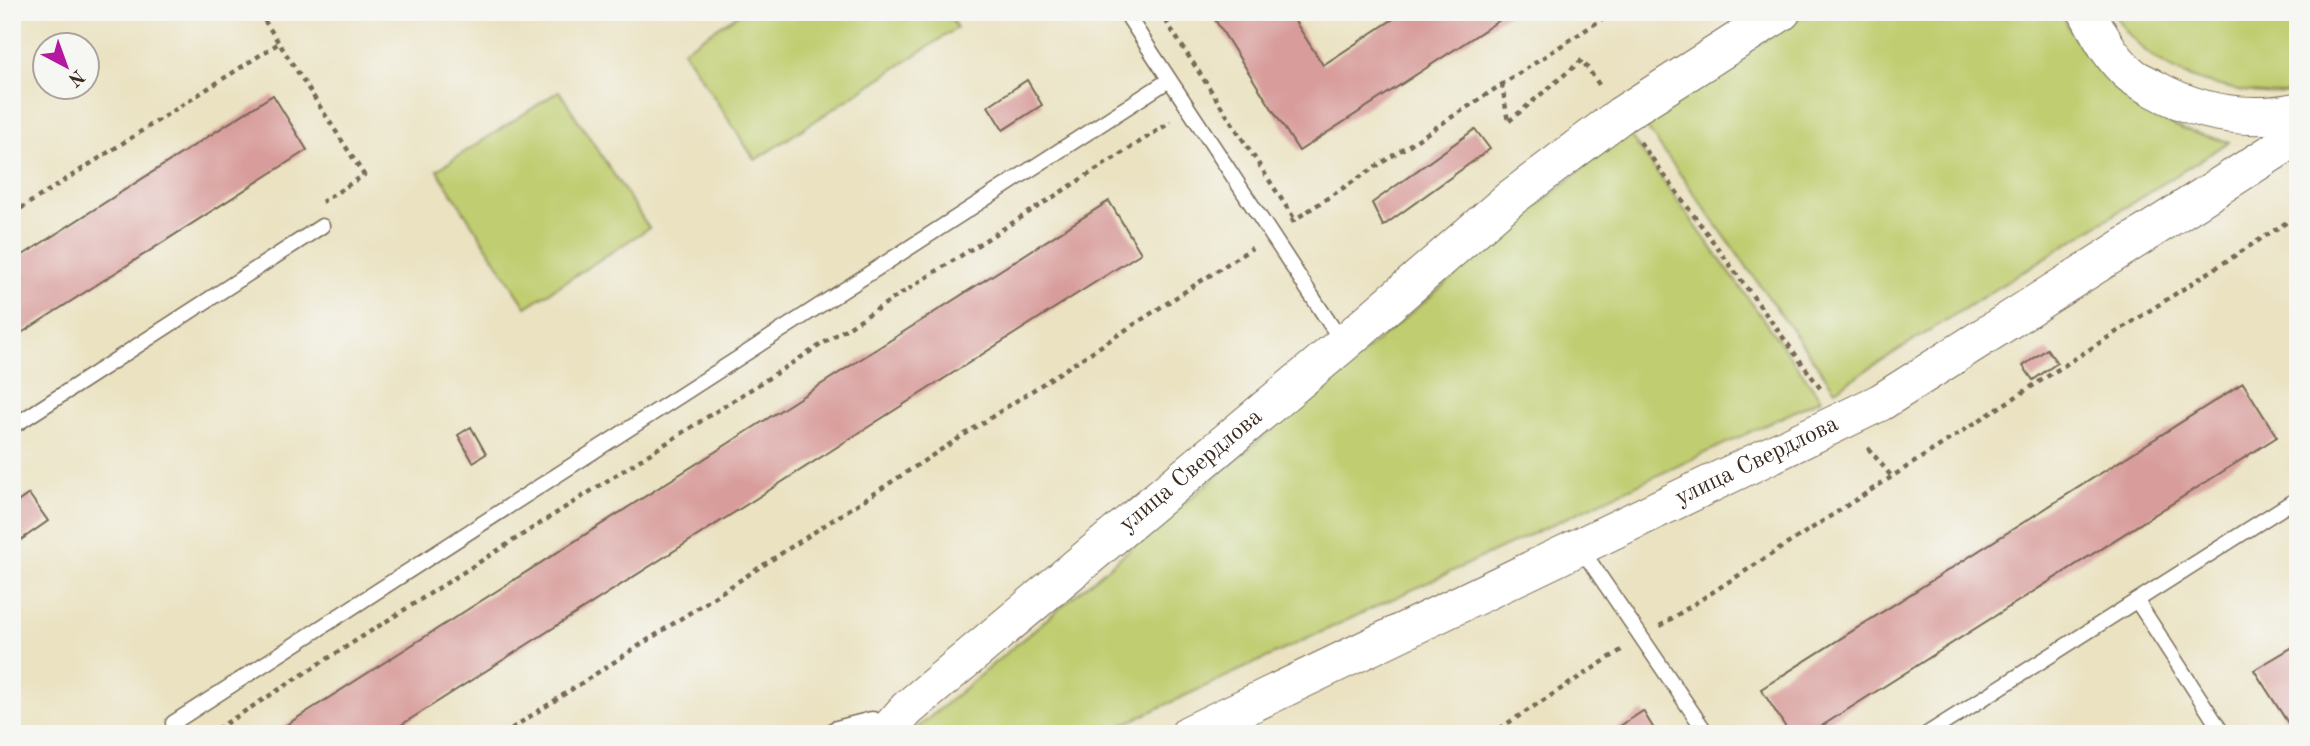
<svg xmlns="http://www.w3.org/2000/svg" width="2310" height="746" viewBox="0 0 2310 746" font-family="'Old Standard TT',serif">
  <rect width="100%" height="100%" fill="#f6f6f2"/>
  <filter id="ink" filterUnits="userSpaceOnUse"><feTurbulence type="fractalNoise" baseFrequency=".0143" numOctaves="2"/><feDisplacementMap in="SourceGraphic" scale="14" xChannelSelector="R" yChannelSelector="G"/><feConvolveMatrix kernelMatrix="1 2 1 2 8 2 1 2 1" color-interpolation-filters="sRGB"/></filter>
  <filter id="wash" filterUnits="userSpaceOnUse"><feTurbulence type="fractalNoise" baseFrequency=".00686" numOctaves="4" result="noise"/><feDisplacementMap in="SourceGraphic" scale="28" xChannelSelector="R" yChannelSelector="G"/><feGaussianBlur stdDeviation="1.57" result="paint"/><feColorMatrix in="noise" values="0 0 0 0 0 0 0 0 0 0 0 0 0 0 0 0 0 1.4 0 .05"/><feComposite in="paint" operator="in"/></filter>
  <g filter="url(#wash)">
    <rect width="100%" height="100%" fill="#eae2c1"/>
    <g fill="#c0cd6f" stroke="#7e7c46" stroke-width="2">
      <polygon points="742,12 947,12 957,28 755,160 683,50"/>
      <polygon points="1808,12 2061,12 2075,40 2102,74 2136,107 2184,130 2229,142 1835,390 1642,121"/>
      <path d="M2113,12H2298V90C2281,96 2261,93 2244,91C2187,81 2144,63 2113,12Z"/>
      <polygon points="559,91 649,228 526,307 437,170"/>
      <polygon points="1627,131 1821,399 1103,734 910,734"/>
    </g>
    <g id="blocks">
      <g fill="#d89d9b">
        <polygon points="1210,12 1289,12 1323,65 1404,12 1512,12 1299,151"/>
        <polygon points="1027,80 1042,105 1003,130 988,106"/>
        <polygon points="273,95 307,150 12,339 12,262"/>
        <polygon points="1475,129 1490,149 1383,226 1372,203"/>
        <polygon points="1109,201 1141,253 387,734 272,734"/>
        <polygon points="2047,349 2057,363 2033,380 2023,366"/>
        <polygon points="2243,383 2277,437 1809,734 1790,734 1761,689"/>
        <polygon points="471,427 486,454 473,462 458,435"/>
        <polygon points="29,494 48,521 12,546 12,506"/>
        <polygon points="2298,644 2298,734 2295,734 2254,670"/>
        <polygon points="1643,711 1657,734 1608,734"/>
      </g>
    </g>
  </g>
  <g filter="url(#ink)">
    <use href="#blocks" fill-opacity="0" stroke="#786a57" stroke-width="2"/>
    <g fill="none" stroke-linecap="round" stroke-linejoin="round">
      <defs>
        <g id="service">
          <polyline points="1125,12 1342,342"/>
          <polyline points="12,427 322,226"/>
          <polyline points="1580,547 1707,734"/>
          <polyline points="2137,601 2223,734"/>
          <polyline points="180,734 173,723 1169,80"/>
          <polyline points="1927,734 2298,498"/>
        </g>
        <polyline id="minor" points="837,734 872,725"/>
        <g id="secondary">
          <path d="M2087,12C2099,34 2111,58 2130,74C2136,80 2146,83 2153,88C2198,113 2246,122 2298,111"/>
          <path id="s1" d="M885,734L907,709L1343,344L1511,198L1621,115L1782,12"/>
          <path id="s2" d="M1189,734L1881,402L2298,136"/>
        </g>
      </defs>
      <use href="#service" stroke="#786a57" stroke-width="17"/>
      <use href="#minor" stroke="#786a57" stroke-width="29"/>
      <use href="#secondary" stroke="#786a57" stroke-width="39"/>
      <g stroke="#786a57" stroke-width="4.5" stroke-dasharray="5 5" stroke-linecap="butt">
        <polyline points="259,12 364,175 322,202"/>
        <polyline points="1160,12 1295,220"/>
        <polyline points="1502,84 1508,122 1582,60 1600,86"/>
        <polyline points="1640,142 1823,392"/>
        <polyline points="12,214 279,43"/>
        <polyline points="1291,222 1613,12"/>
        <polyline points="1868,448 1892,477"/>
        <polyline points="1660,626 2298,215"/>
        <polyline points="217,729 1171,122"/>
        <polyline points="503,734 1252,248"/>
        <polyline points="1491,734 1623,649"/>
      </g>
      <use href="#service" stroke="#fff" stroke-width="14"/>
      <use href="#minor" stroke="#fff" stroke-width="26"/>
      <use href="#secondary" stroke="#fff" stroke-width="37"/>
    </g>
  </g>
  <g text-anchor="middle" dominant-baseline="central" stroke-width="7" stroke-linejoin="round" paint-order="stroke">
    <g font-size="24" fill="#3b2a1e" stroke="#f6f6f2">
      <text stroke="none"><textPath href="#s2" startOffset="630">улица Свердлова</textPath></text>
      <text stroke="none"><textPath href="#s1" startOffset="404">улица Свердлова</textPath></text>
    </g>
  </g>
  <rect width="2310" height="746" fill="none" stroke="#f6f6f2" stroke-width="42"/>
  <g transform="translate(66 66) rotate(139)"><circle r="33" fill="#f6f6f2" stroke="#aba49d" stroke-width="2"/>
  <path d="M0-5L12 26L0 18L-12 26Z" fill="#b5179e"/>
  <text y="-10" font-size="19" font-weight="bold" text-anchor="middle" fill="#3b2a1e">N</text>
  </g>
</svg>
